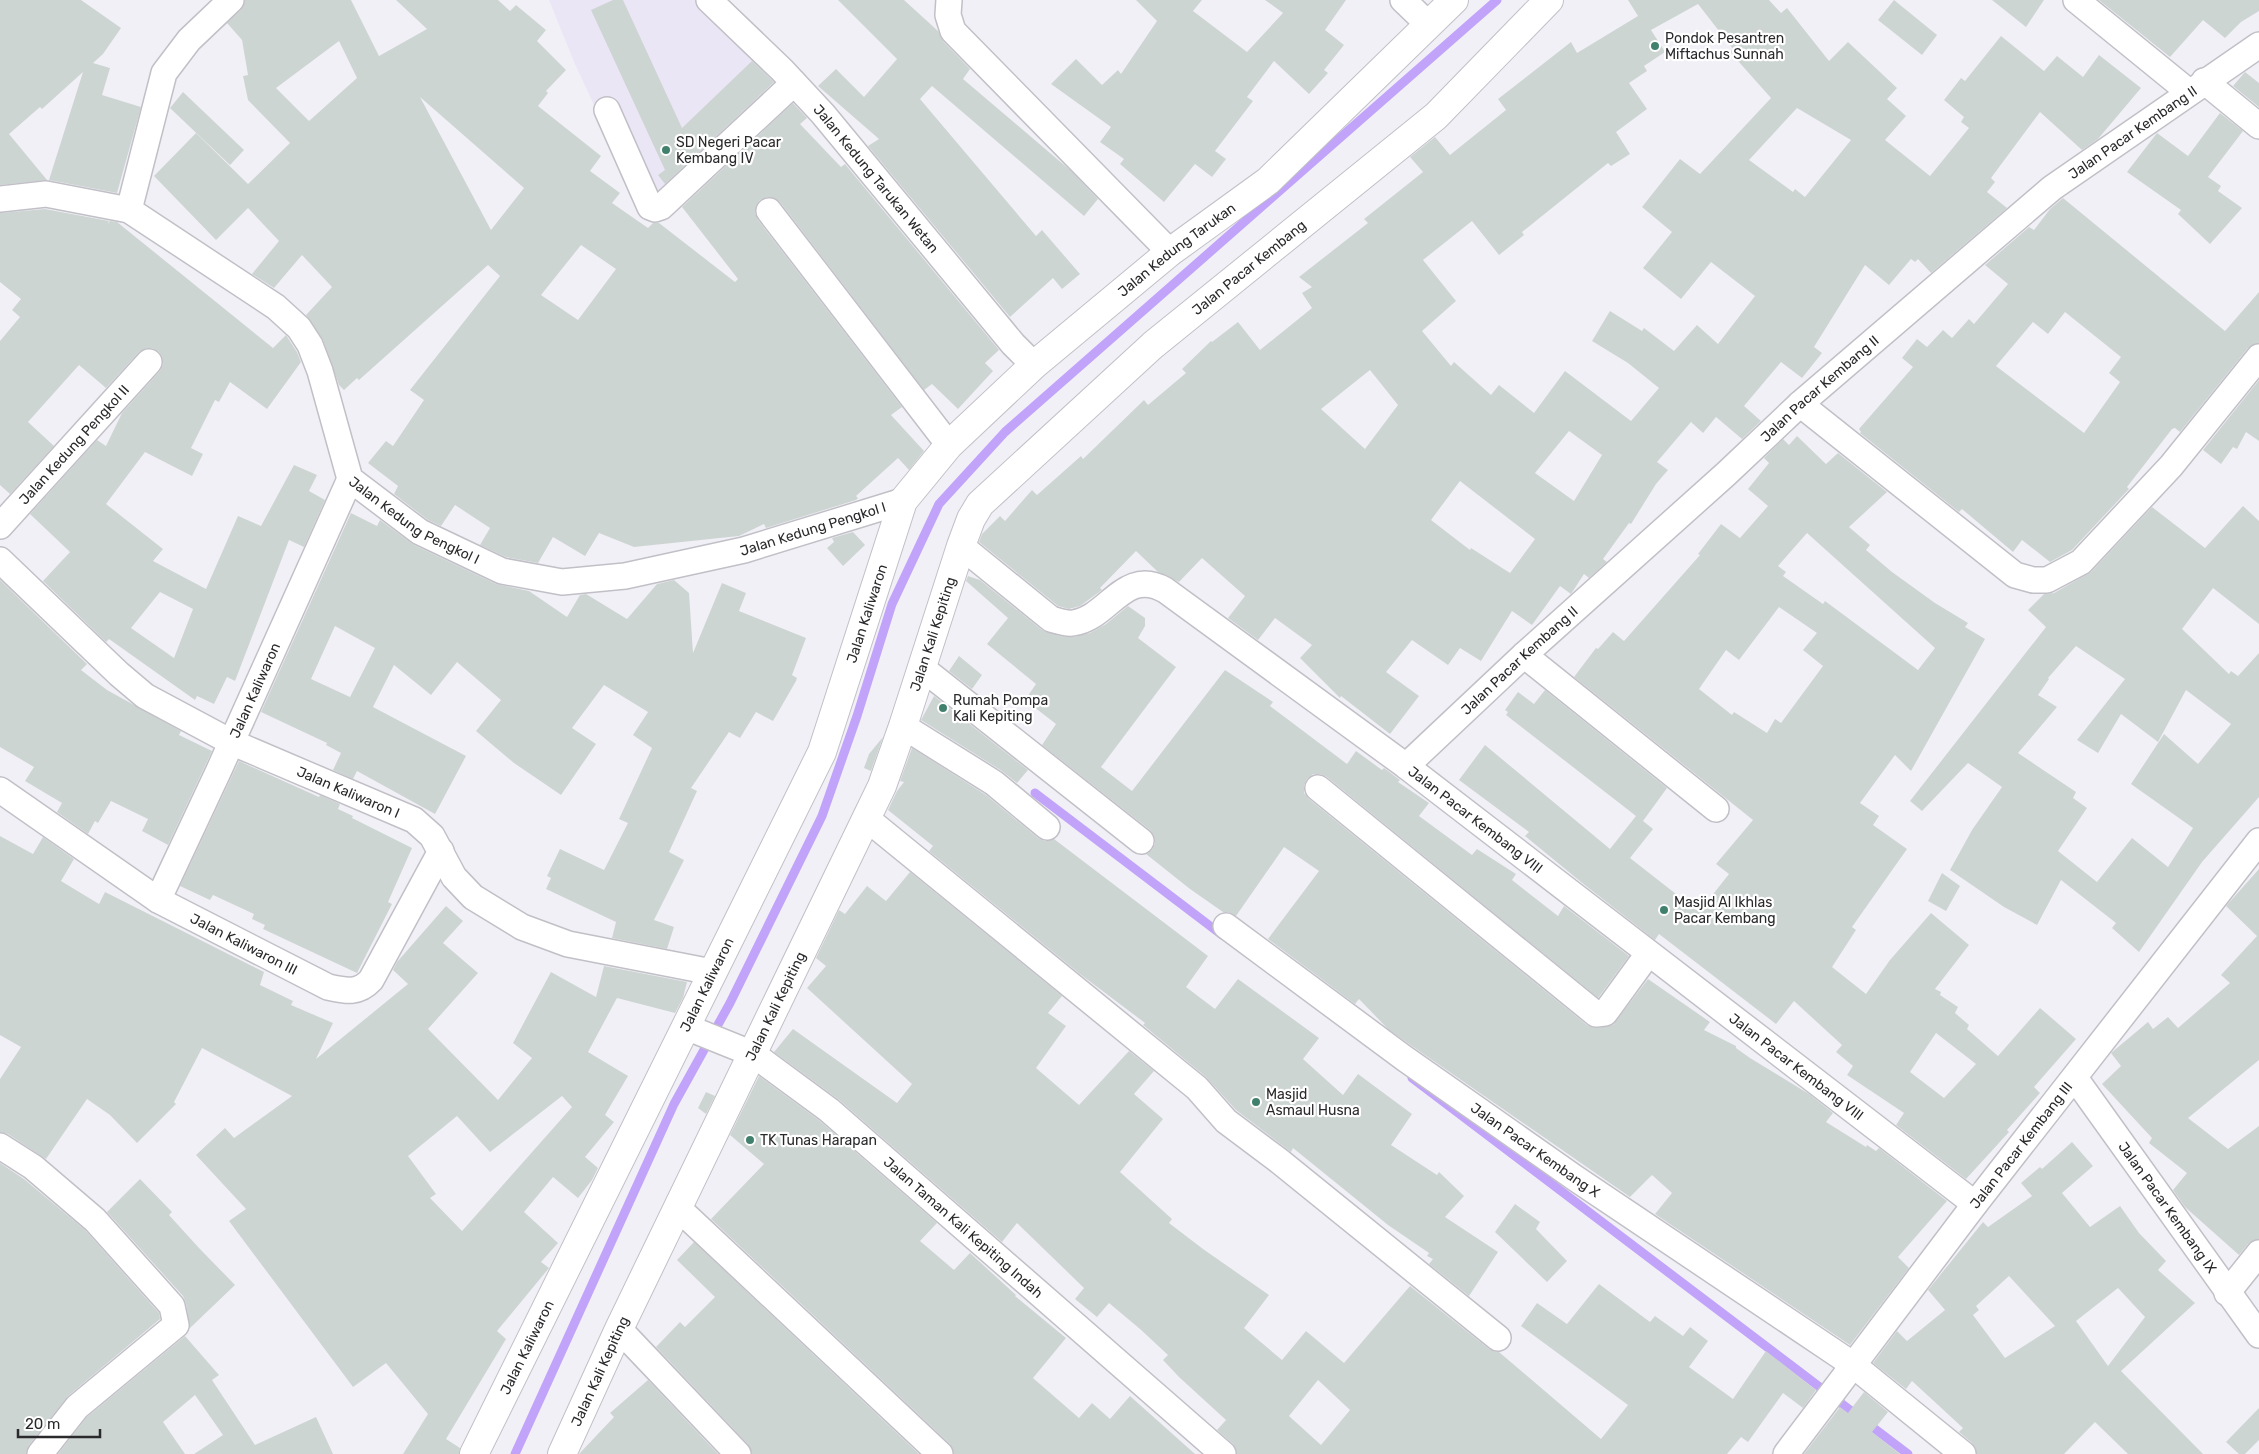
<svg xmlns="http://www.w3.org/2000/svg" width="2259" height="1454" viewBox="0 0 2259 1454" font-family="Rubik,sans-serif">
  <rect width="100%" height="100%" fill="#f2f0f7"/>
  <polygon fill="#ebe6f5" points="549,0 706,0 788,84 645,215 574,62"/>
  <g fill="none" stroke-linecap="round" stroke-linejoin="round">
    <g stroke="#c1a3fa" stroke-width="9">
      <polyline points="1035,793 1222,935"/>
      <polyline points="1412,1078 1908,1454"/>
      <polyline points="515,1454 674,1104 730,1003 822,816 857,716 892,604 939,504 1005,432 1497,0"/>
    </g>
  </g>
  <g fill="#cdd5d2" fill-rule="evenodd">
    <polygon points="0,0 81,0 121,28 103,54 93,63 110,68 102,95 141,107 117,193 49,180 83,72 42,109 40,107 9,134 47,180 0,185"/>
    <path d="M245,0H351L379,56L427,29L396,0H498L510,11L516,5L546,30L537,41L566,70L546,91L548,93L538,106L601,156L590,171L620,193L612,203L648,228L653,223H659L735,282L738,279L682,207L793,103L807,118L800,124L841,167L845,164L999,350L985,363L993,371L958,409L932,384L924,390L780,202L774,198L767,197L760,200L756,206L755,213L758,220L902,407L891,415L924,451L909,470L898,458L856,496L858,498L856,500L766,528L764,524L739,536L634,547L599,533L585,556L553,537L538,563L506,557L480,545L490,528L455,505L441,526L428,520L394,494L398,486L368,463L386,441L393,446L424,400L410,390L500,276L488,265L359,380L357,378L344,390L339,385L323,340L306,315L332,287L302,255L274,288L252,274L279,241L248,208L216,240L154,176L196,133L248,184L290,143L248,100L243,76L248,75L242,40L227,23L241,10ZM339,41L357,78L309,121L276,88ZM420,97L524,188L491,230ZM581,245L616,269L578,320L541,295Z"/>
    <polygon points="613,0 623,0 682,128 752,61 774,82 665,184 658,175 665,170 591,10"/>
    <polygon points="838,0 904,0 938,31 943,41 970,69 963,79 1070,170 1098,199 1084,216 932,86 920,99 1036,236 1042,230 1080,274 1062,289 1053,278 1010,317 868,146 879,139 818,86 836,69 864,97 897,59"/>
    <polygon points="1136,0 1202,0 1193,11 1247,52 1283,13 1265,0 1346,0 1325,30 1344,45 1324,70 1328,73 1309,94 1274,61 1247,97 1253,101 1215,151 1226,159 1212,177 1195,164 1164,202 1120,164 1124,159 1100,142 1111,127 1051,84 1076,59 1102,85 1118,70 1121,74 1157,21"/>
    <path d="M1628,0H1769L1781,13L1787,8L1829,61L1848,42L1897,88L1887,99L1906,116L1885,140L1930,176L1969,128L1961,122L1964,117L1944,100L1961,78L1965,81L2001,36L2044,71L2057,56L2083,77L2099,55L2141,88L2098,139L2082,150L2040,112L1991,178L1995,182L1987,192L2007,208L1931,273L1918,259L1915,262L1911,259L1889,285L1865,265L1814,347L1822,353L1802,378L1781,362L1744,406L1761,421L1742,439L1716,417L1703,433L1691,422L1657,462L1668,470L1656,484L1631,524L1629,523L1603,559L1607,562L1589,578L1584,574L1571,594L1560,586L1532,625L1512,611L1481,661L1460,648L1448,665L1412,640L1386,672L1419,696L1390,734L1341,696L1340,698L1300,658L1312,645L1275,618L1258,640L1228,618L1245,596L1202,558L1179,582L1158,572L1136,551L1100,588L1102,590L1080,606L1069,609L1058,606L979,542L982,534L1000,516L1005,521L1032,490L1037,495L1081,456L1083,459L1144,400L1148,405L1186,373L1182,369L1211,341L1212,342L1238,322L1260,350L1312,308L1302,293L1312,287L1299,277L1368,223L1364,219L1423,172L1410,157L1435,137L1450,155L1506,110L1498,99L1571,42L1577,53L1638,16ZM1698,4L1733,49L1730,52L1771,98L1700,174L1680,159L1642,207L1672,232L1643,268L1681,299L1711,262L1755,296L1718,344L1697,325L1674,351L1644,328L1642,331L1610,311L1592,341L1628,363L1659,388L1631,421L1565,371L1534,413L1499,385L1491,395L1454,362L1451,366L1422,331L1456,301L1423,260L1472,221L1499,255L1524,235L1522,232L1608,163L1611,166L1630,154L1616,132L1647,109L1629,83L1647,71L1644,66L1665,52L1651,30ZM1797,108L1851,140L1805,197L1795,189L1793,192L1749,160ZM1370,370L1398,405L1365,449L1321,409ZM1569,431L1602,455L1574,501L1535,473ZM1460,481L1535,539L1510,573L1471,548L1470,550L1431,520Z"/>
    <polygon points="1894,0 1937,35 1922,55 1878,20"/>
    <polygon points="1992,0 2044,0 2026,27"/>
    <polygon points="2099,0 2259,0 2259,11 2241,22 2225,38 2203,20 2170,57"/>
    <polygon points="2245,72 2259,83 2259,107 2233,86"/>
    <polygon points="183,92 244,150 230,165 170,108"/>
    <polygon points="2220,113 2243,131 2208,177 2221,186 2218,191 2242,208 2210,244 2178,214 2181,210 2127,172 2157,133 2188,156"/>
    <path d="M2063,198L2225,331L2259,292V343L2248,348L2180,432L2175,428L2172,429L2127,487L2129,489L2072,550L2050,562L2022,540L2013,552L1962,509L1959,512L1860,433L1861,432L1859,429L1913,367L1902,358L1917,339L1927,347L1943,330L1952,338L1969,319L1974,324L2008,284L1985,265L2029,227L2034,230L2050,209ZM2065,312L2121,357L2109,373L2120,382L2084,433L1996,366L2033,322L2048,334Z"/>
    <path d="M45,209L109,221L108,224L110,221L117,222L273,348L286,335L297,352L301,362L267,409L230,382L219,402L215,400L191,448L203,454L192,476L145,452L106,504L163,549L153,561L206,589L238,516L261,526L294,465L317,475L309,491L325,500L304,547L289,540L235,681L227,677L214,704L197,696L195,700L109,639L106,642L43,581L70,552L30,514L97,440L106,446L122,413L160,371L163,365L162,357L159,352L152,348L144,349L139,352L106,388L79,365L28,422L54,446L10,494L0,485V341L20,317L12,310L21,299L0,282V213ZM160,592L193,609L174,658L131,628Z"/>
    <polygon points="2259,380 2259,441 2246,432 2237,449 2233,447 2221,464 2203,450"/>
    <path d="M1797,436L1826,464L1838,453L1887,492L1849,527L1870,545L1866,550L1892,572L1935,603L1968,623L1965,627L1985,639L1911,771L1895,755L1860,803L1879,816L1873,825L1907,849L1852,927L1856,930L1832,967L1866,994L1890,960L1931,913L1969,945L1935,989L1941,992L1940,995L1958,1007L1955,1013L1969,1025L1967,1029L1998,1056L2040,1008L2076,1039L2034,1087L2040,1093L2007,1130L2009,1132L1966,1179L1896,1125L1904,1113L1847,1075L1853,1066L1836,1052L1842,1045L1794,1001L1776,1024L1659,934L1655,940L1581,882L1525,836L1529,832L1459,780L1485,745L1610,849L1636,816L1506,715L1508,712L1505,710L1518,692L1534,704L1545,690L1667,788L1643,821L1653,829L1630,858L1699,912L1729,874L1716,864L1753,820L1574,677L1596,648L1598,649L1613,632L1624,641L1700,555L1698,554L1721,524L1740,538L1768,506L1748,489L1769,463L1764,458L1783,439L1789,445ZM1807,533L1935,648L1918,670L1825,601L1823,604L1783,576L1786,572L1778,566ZM1779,607L1817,633L1803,650L1823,666L1781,723L1775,719L1767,733L1734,712L1732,715L1699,689L1726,650L1739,660ZM1936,1033L1976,1064L1944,1098L1910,1072Z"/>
    <path d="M2243,506L2259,521V624L2213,588L2182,629L2229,674L2231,671L2238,676L2259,653V797L2202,862L2139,952L2112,928L2116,923L2061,880L2037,925L2004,907L1950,870L1972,830L2002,787L1968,763L1922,811L1910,801L2046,627L2028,610L2044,594L2054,593L2091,572L2152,507L2205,548ZM2076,646L2125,679L2077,740L2098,753L2121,714L2158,742L2186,690L2231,724L2198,764L2164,734L2131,784L2193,828L2168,867L2132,838L2097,882L2058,851L2087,808L2073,798L2076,792L2018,753L2057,707L2038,695L2049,679L2048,678Z"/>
    <path d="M351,513L377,526L380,520L414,545L496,584L529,591L567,617L580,595L586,594L627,619L657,584L674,580L689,593L693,653L722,583L746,593L739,611L806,638L792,675L797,678L796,681L773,721L756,712L740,738L729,732L691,788L697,791L669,852L684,860L654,920L674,927L667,949L612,938L616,922L546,889L551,878L547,876L560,849L604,870L628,823L619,819L652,748L633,735L648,712L604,685L572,728L596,744L561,795L514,763L476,731L501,700L457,662L431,695L394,665L373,707L466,756L435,814L357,771L353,779L333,770L341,753L326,745L327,743L261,712ZM335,626L375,648L350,697L311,679Z"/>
    <polygon points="853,532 865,545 843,566 827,548 834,542 832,538"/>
    <polygon points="968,576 980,580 1042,630 1059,636 1074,637 1090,633 1106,624 1128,606 1145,618 1145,626 1138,638 1176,667 1101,767 1132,791 1225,670 1273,702 1270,706 1347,764 1356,751 1382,770 1384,768 1400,780 1398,782 1429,803 1419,816 1472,855 1477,849 1516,874 1512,880 1558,916 1564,906 1629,956 1598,998 1327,777 1321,774 1313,774 1307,779 1304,786 1304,793 1309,799 1587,1025 1597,1028 1613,1025 1648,979 1710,1022 1704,1030 1736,1046 1736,1048 1750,1058 1809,1094 1833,1113 1826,1122 1866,1147 1867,1145 1876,1151 1879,1148 1947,1201 1898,1257 1909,1268 1850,1345 1655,1214 1672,1193 1652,1175 1630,1197 1412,1046 1388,1029 1359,999 1355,1004 1268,939 1319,871 1284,847 1236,916 1228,912 1223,912 1190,889 1146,854 1152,850 1155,844 1154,836 1150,830 1042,745 1056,724 1025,700 1036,684 987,644 1008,618 966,581"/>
    <polygon points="0,580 87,664 81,670 107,690 181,731 179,735 212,751 168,845 142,831 148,819 111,801 98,823 95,821 88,834 57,812 62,803 25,781 34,767 0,747"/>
    <polygon points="959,656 982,675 972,689 949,671"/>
    <polygon points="934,696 1028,770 1017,783 1002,771 921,720"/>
    <polygon points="883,737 871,771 864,768 869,754"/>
    <polygon points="912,748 986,795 1038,838 1045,841 1054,839 1208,956 1186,987 1215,1009 1238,979 1319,1038 1303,1059 1343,1095 1358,1074 1412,1114 1391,1145 1437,1175 1439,1172 1464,1196 1445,1217 1498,1252 1469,1296 1429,1264 1433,1259 1427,1256 1429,1253 1388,1225 1293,1148 1291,1152 1236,1110 1206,1077 1143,1025 1145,1023 1080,974 929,851 933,846 888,810 897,791 904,782 900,781"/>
    <polygon points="239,761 319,797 320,795 340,804 338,809 353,816 352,818 412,848 388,902 392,904 357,973 263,929 265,925 252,919 254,914 213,895 210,900 180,886"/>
    <path d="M0,836L33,854L43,837L74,859L61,881L99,904L105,892L264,972L260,985L293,1001L291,1005L333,1023L316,1059L408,984L393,970L397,962L446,906L463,921L443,943L478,973L428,1029L498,1100L532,1058L513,1043L551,972L596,997L604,966L687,982L683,998L675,1013L617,998L588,1052L628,1076L605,1115L614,1122L585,1157L598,1168L592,1180L578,1198L553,1177L524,1212L558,1243L541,1262L549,1268L497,1331L506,1339L446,1439L460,1448L459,1454H403L428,1414L386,1363L353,1387L229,1221L246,1209L196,1155L225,1128L234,1138L292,1096L202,1048L174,1102L176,1104L137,1143L110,1115L87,1099L46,1159L8,1134L0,1132V1079L21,1047L0,1035ZM562,1096L572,1107L462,1231L430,1198L436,1194L408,1156L457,1116L490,1152Z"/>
    <polygon points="2259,869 2259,1060 2188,1118 2228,1149 2259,1126 2259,1239 2248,1244 2239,1255 2185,1207 2173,1190 2187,1173 2149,1143 2152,1138 2102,1084 2121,1066 2111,1053 2148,1022 2153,1029 2168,1017 2178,1028 2230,983 2221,975 2257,936 2226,906"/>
    <path d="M910,872L1062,996L1048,1013L1066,1026L1036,1068L1079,1105L1129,1051L1154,1071L1134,1094L1163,1119L1120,1172L1172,1219L1169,1223L1203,1249L1269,1295L1244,1328L1282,1360L1306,1331L1344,1363L1410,1286L1489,1349L1499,1352L1601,1439L1628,1405L1521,1326L1537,1303L1567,1324L1599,1284L1650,1322L1655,1316L1683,1336L1690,1327L1708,1341L1689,1367L1733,1399L1766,1351L1816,1390L1803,1408L1783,1393L1748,1442L1741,1437L1727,1454H1237L1233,1444L1217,1430L1226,1420L1179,1377L1163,1360L1168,1355L1140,1329L1109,1303L1097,1317L1075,1299L1084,1288L1017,1223L1002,1242L838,1099L774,1052L793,1029L897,1103L912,1084L807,988L826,966L816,958L839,910L845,914L867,886L886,901ZM1318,1380L1350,1410L1321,1445L1289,1416Z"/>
    <polygon points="1942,873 1960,886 1946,911 1928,901"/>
    <polygon points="759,1076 820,1121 937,1223 920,1241 954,1270 970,1253 1016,1295 1015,1296 1066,1338 1033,1378 1079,1418 1092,1403 1110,1419 1130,1396 1195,1454 954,1454 950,1444 711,1219 764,1164 730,1135"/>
    <polygon points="706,1092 715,1096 706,1114 698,1108"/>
    <path d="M2072,1142L2093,1166L2062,1193L2090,1227L2120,1206L2139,1233L2166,1261L2158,1270L2195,1303L2121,1371L2203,1454H2128L2095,1422L2064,1454H1977L1972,1443L1959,1432L1963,1428L1912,1381L1906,1389L1873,1363L1897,1331L1907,1341L1945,1310L1928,1290L1983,1222L1988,1227L2032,1196L2021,1183L2040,1167L2042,1169ZM2009,1276L2055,1326L2005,1358L1973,1315L1979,1310L1976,1306ZM2118,1288L2145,1317L2108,1366L2076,1321Z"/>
    <polygon points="0,1163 24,1179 85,1230 159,1313 160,1319 68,1396 29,1445 26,1454 0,1454"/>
    <polygon points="140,1179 172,1212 169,1215 199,1248 235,1285 190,1328 186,1303 183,1296 107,1212"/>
    <polygon points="1515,1204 1540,1222 1536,1229 1567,1261 1547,1282 1495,1232"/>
    <polygon points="694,1242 919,1454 752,1454 748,1444 656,1347 680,1322 685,1327 715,1297 677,1260"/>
    <polygon points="185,1336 219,1375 212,1380 255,1445 316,1417 333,1454 194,1454 223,1435 195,1395 163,1422 185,1454 58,1454 87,1417"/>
    <polygon points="648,1380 718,1454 579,1454 614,1417 610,1413"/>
    <polygon points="1864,1392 1888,1412 1872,1432 1900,1454 1804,1454 1840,1407 1848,1413"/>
    <polygon points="2259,1408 2259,1440 2245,1454 2239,1454 2226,1442"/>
  </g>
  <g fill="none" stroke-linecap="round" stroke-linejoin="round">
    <defs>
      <g id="minor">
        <path id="s1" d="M709,0L782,70L823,114L1013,344L1034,365"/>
        <polyline points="949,0 948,15 953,31 1170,252"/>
        <polyline points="1403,0 1428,24"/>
        <polyline points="2076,0 2189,92"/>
        <polyline points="2204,81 2259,126"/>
        <polyline points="607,110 650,207 655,209 661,207 794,83"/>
        <path id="s2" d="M0,199L46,194L129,210L276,307L299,328L310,345L320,371L350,479L420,532L502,571L562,582L625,576L744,550L903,501"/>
        <polyline points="129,210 164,73 189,40 231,0"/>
        <polyline points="769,211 949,445"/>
        <polyline points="1800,404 2015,575 2033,580 2047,580 2081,562 2171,466 2259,357"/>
        <path id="s3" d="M0,526L149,362"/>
        <path id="s4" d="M961,546L1051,619C1058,621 1066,624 1073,623C1109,618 1124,567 1165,590L1406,766L1975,1204"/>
        <path id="s5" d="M0,560L119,674L145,696L231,742L414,820L432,836L454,877L473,897L522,927L568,944L712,972"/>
        <polyline points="1524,655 1716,809"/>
        <polyline points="922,668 1141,841"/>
        <polyline points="903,726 994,783 1047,827"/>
        <path id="s6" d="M1406,766L1524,655L1726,474L1800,404L2052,188L2259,45"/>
        <polyline points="1318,788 1596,1014 1605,1013 1648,954"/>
        <path id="s7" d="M0,790L158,900L328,987C346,991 358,994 371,980L441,851"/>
        <polyline points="866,818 1197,1088 1226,1121 1278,1160 1498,1338"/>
        <path id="s8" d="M158,900L219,770L350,479"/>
        <path id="s9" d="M1226,926L1404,1058L1575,1178L1852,1364L1963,1454"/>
        <path id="s10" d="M686,1027L753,1054L829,1110L1223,1454"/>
        <path id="s11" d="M2075,1078L2259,1335"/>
        <polyline points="0,1146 33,1167 95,1220 172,1306 176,1325 77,1407 40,1454"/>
        <polyline points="678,1208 940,1454"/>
        <polyline points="2227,1293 2259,1253"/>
        <polyline points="619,1329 738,1454"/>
        <path id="s12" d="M1786,1454L1975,1204L2259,841"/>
      </g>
      <g id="secondary">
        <path id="s13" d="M474,1454L822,752L903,501L949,445L1034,365L1170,252L1268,181L1454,0"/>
        <path id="s14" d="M562,1454L619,1329L882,786L903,726L961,546L971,519L980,504L1153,345L1436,116L1549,0"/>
      </g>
    </defs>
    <use href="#minor" stroke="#c2c0c7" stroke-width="28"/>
    <use href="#secondary" stroke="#c2c0c7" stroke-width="30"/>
    <use href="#minor" stroke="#fff" stroke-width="25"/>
    <use href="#secondary" stroke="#fff" stroke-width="28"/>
  </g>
  <g fill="#41806d" stroke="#fff" stroke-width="2">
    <circle cx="1655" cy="46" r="5"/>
    <circle cx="666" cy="150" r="5"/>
    <circle cx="943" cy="708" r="5"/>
    <circle cx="1664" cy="910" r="5"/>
    <circle cx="1256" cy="1102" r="5"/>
    <circle cx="750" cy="1140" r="5"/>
  </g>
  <g text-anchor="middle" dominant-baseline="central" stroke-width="4.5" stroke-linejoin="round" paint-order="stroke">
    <g font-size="14" fill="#2a292c" stroke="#fff" text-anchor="start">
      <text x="1665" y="38">Pondok Pesantren<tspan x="1665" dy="16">Miftachus Sunnah</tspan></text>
      <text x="676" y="142">SD Negeri Pacar<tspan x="676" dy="16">Kembang IV</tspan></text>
      <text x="953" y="700">Rumah Pompa<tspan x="953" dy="16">Kali Kepiting</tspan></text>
      <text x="1674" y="902">Masjid Al Ikhlas<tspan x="1674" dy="16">Pacar Kembang</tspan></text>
      <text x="1266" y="1094">Masjid<tspan x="1266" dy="16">Asmaul Husna</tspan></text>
      <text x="760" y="1140">TK Tunas Harapan</text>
    </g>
    <g font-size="14" fill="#2a292c" stroke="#fff">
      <text stroke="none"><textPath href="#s6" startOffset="965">Jalan Pacar Kembang II</textPath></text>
      <text stroke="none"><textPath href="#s1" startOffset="245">Jalan Kedung Tarukan Wetan</textPath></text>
      <text stroke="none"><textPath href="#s13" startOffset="1420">Jalan Kedung Tarukan</textPath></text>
      <text stroke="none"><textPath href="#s14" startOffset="1398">Jalan Pacar Kembang</textPath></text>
      <text stroke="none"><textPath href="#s6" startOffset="560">Jalan Pacar Kembang II</textPath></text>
      <text stroke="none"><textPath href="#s3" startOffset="110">Jalan Kedung Pengkol II</textPath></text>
      <text stroke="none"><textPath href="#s2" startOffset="575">Jalan Kedung Pengkol I</textPath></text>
      <text stroke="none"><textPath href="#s2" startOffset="995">Jalan Kedung Pengkol I</textPath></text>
      <text stroke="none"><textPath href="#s13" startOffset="929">Jalan Kaliwaron</textPath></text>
      <text stroke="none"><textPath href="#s14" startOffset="901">Jalan Kali Kepiting</textPath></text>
      <text stroke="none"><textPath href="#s6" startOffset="155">Jalan Pacar Kembang II</textPath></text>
      <text stroke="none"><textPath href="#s8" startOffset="231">Jalan Kaliwaron</textPath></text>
      <text stroke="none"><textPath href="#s5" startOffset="424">Jalan Kaliwaron I</textPath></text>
      <text stroke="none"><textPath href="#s4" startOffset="629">Jalan Pacar Kembang VIII</textPath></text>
      <text stroke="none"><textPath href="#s7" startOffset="289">Jalan Kaliwaron III</textPath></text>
      <text stroke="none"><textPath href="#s13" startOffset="524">Jalan Kaliwaron</textPath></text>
      <text stroke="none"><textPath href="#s14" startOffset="496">Jalan Kali Kepiting</textPath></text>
      <text stroke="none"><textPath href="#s4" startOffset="1034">Jalan Pacar Kembang VIII</textPath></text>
      <text stroke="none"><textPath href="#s12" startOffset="388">Jalan Pacar Kembang III</textPath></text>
      <text stroke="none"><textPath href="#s9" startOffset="382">Jalan Pacar Kembang X</textPath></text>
      <text stroke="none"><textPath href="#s11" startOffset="159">Jalan Pacar Kembang IX</textPath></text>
      <text stroke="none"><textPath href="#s10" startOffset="345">Jalan Taman Kali Kepiting Indah</textPath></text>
      <text stroke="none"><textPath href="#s13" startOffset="119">Jalan Kaliwaron</textPath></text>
      <text stroke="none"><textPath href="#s14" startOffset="91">Jalan Kali Kepiting</textPath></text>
    </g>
  </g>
  <path d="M18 1429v8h82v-8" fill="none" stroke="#2a292c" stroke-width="2.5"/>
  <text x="25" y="1429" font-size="15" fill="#2a292c" stroke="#ffffff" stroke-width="4" paint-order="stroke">20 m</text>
</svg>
